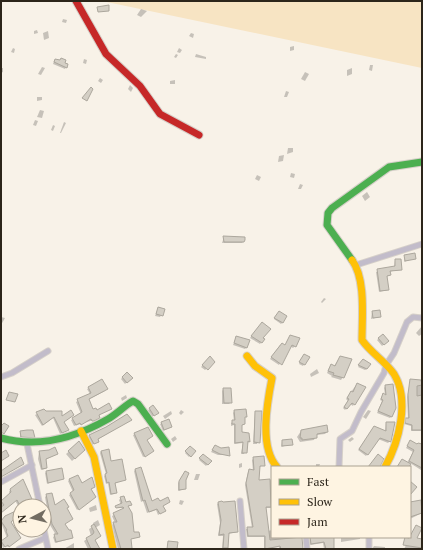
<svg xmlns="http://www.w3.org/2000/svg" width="423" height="550" viewBox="0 0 423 550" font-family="'PT Serif',serif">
  <rect width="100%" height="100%" fill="#f8f2e8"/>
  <polygon fill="#f7e4c3" points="102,1 422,1 422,68"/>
  <g fill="#0003">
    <polygon points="141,9 147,11 141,17 137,15"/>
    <polygon points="63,19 67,20 66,23 62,22"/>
    <polygon points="37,30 38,33 34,34 34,31"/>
    <polygon points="48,31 49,38 44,40 43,33"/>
    <polygon points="191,33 194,34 193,38 189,36"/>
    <polygon points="294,46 294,50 290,51 290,47"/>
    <polygon points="13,48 15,49 14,53 11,52"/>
    <polygon points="179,48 182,50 180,53 177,52"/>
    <polygon points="176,54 178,55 176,58 174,57"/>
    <polygon points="196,54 206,57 206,59 195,57"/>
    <polygon points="84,59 87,60 86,64 83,63"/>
    <polygon points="54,61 64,64 66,67 65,69 53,64"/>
    <polygon points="370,65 373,65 372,71 369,70"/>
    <polygon points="42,67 45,68 41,75 38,74"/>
    <polygon points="1,68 3,68 3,72 1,73"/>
    <polygon points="352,68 352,74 347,76 347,70"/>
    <polygon points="305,72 309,74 305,81 301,79"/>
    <polygon points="100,78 103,80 101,83 98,81"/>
    <polygon points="175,80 175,84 170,84 170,81"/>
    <polygon points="130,85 133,88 131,92 128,89"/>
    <polygon points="286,91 289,92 287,97 284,97"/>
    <polygon points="37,97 42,97 42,100 37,101"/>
    <polygon points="40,110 44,111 42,118 37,117"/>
    <polygon points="35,120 38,121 36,126 33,125"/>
    <polygon points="64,122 66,123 61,133 60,133"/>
    <polygon points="53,125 55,126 53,131 51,130"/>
    <polygon points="288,148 293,148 293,152 287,154"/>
    <polygon points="284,155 283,161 278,162 279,156"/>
    <polygon points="291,173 295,174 294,178 290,177"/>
    <polygon points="257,175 261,177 259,181 255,179"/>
    <polygon points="300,184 303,185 301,189 298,189"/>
    <polygon points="367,192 370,197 365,201 362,196"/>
    <polygon points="224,237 243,242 242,243 222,243"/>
    <polygon points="405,256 415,258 404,262"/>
    <polygon points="395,260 401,269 389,272 390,275 386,277 388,290 379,292 376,272 394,267"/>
    <polygon points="324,298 326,299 322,303 321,302"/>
    <polygon points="158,308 164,310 160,317 155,316"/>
    <polygon points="372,312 380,317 371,319"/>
    <polygon points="277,314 283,322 281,324 274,319"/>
    <polygon points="1,317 5,318 1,325"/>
    <polygon points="261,324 262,338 264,339 260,344 250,338"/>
    <polygon points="422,326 422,334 419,336 416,333"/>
    <polygon points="383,335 388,341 382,346 377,340"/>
    <polygon points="236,337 247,347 245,349 233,345"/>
    <polygon points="289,337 295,346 293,348 290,346 279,365 270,359 280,345 285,346"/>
    <polygon points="303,356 308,357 303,366 299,364"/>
    <polygon points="340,357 343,377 341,380 331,377 332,376 327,373 329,368 332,365 334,366"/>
    <polygon points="210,358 214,362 205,370 201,367"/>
    <polygon points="362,362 367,369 365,370 358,367"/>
    <polygon points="317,369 319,373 311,377 310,374"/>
    <polygon points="127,373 131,378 125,384 121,379"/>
    <polygon points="411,380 422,384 422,431 411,431 411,426 404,424 404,421 408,419 407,397"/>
    <polygon points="356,385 354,404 353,406 350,404 345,410 343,408 348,401 346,399"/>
    <polygon points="385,386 391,417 390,418 377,413 382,401 380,400 382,396 385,395 384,388"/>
    <polygon points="89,388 105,391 88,400 92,410 97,412 109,410 98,415 97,419 74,426 71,420 81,414 76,402 90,394 87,389"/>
    <polygon points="223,389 231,402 229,404 222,404 222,391"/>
    <polygon points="126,395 127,398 122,401 121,398"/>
    <polygon points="150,409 156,414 152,417 148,410"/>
    <polygon points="44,410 45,412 61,418 66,431 60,434 53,418 42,426 35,415"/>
    <polygon points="181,410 184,412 181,415 179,413"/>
    <polygon points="368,410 371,411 366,419 363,417"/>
    <polygon points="171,411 172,414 165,419 163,416"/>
    <polygon points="234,411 246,416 244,418 244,424 241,426 241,433 249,441 244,454 241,454 243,443 234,444 234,425 231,426 231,423 234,421 233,413"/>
    <polygon points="255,412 261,412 257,444 253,444"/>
    <polygon points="130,420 97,440 98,441 91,446 88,438 90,436"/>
    <polygon points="162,423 171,427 163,431 160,424"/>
    <polygon points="386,423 390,441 388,443 378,439 366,456 358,450 373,429 385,432"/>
    <polygon points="148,428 152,436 146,440 151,452 143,457 133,435"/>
    <polygon points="301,431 327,432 325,434 316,435 314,440 300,442 297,437"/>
    <polygon points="20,432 34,437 20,438"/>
    <polygon points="175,436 177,439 173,442 171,439"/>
    <polygon points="352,437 354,439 350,442 348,440"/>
    <polygon points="282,441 292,444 281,447"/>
    <polygon points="410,441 417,445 422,445 421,470 410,463 408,467 397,467 407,463 413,452 406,448"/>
    <polygon points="79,443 81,453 72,461 66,454"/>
    <polygon points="190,447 195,452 189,457 185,453"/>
    <polygon points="214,447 229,455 218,455 211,452"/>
    <polygon points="101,451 125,479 114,484 116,492 114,494 110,495 108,483 106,484 104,476 106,474 100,453"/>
    <polygon points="39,452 55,455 45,460 46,468 45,469 41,470 38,459"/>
    <polygon points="203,455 210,461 206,466 199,460"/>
    <polygon points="254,458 264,465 259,467 258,481 272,480 272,508 265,508 268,531 272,530 272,537 300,537 301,549 279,549 279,547 264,549 264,537 247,537 246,529 252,528 245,485 248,472 253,471 252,460"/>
    <polygon points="242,463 242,467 239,468 239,464"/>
    <polygon points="316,464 320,464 319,467 316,467"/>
    <polygon points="135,470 151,503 159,503 163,512 158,515 156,510 147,513 143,501 141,502 134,471"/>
    <polygon points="46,472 63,478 47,484 45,473"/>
    <polygon points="185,472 185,489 178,491 178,483"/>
    <polygon points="196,474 200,474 198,480 194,480"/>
    <polygon points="69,480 94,487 90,490 93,498 77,510 69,495 73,492 68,481"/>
    <polygon points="10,490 34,506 20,506 20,510 15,500 1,512 3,507 1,502 10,494 9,492"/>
    <polygon points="47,495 72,538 70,539 55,543 53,537 56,535 50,525 45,497"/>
    <polygon points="121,498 130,505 128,507 134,533 139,537 130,539 130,549 118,549 112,525 115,523 112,516 123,510 122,508 115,508 121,505 119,500"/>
    <polygon points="180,500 184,501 182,505 179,504"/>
    <polygon points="422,501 422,513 410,519 410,503"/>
    <polygon points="218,503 237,532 228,534 226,549 222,549 223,536 218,536 220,523 217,504"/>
    <polygon points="96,505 97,510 90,512 89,508"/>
    <polygon points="20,510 20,523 16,517 10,522 18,540 7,547 6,546 3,548 1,543 7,538 1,522 6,517"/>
    <polygon points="98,520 100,525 95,528 100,536 95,540 99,549 88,549 84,541 91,536 89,529 94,526 93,523"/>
    <polygon points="415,528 416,539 422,540 422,548 404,549"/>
    <polygon points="31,530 38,530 38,531 32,534"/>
    <polygon points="309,537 332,537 333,549 324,549 323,543 310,545"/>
    <polygon points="341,537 360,537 360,539 341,542"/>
    <polygon points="74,543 74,549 64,549"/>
    <polygon points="374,546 385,547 385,549 372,549"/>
  </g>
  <g fill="#d4cfc5" stroke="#aca79d">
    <polygon points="109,5 109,11 98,12 97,7"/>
    <polygon points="61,58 66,60 65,63 68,64 67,68 54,62 55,59 60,60"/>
    <polygon points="91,87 93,89 87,101 82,98"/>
    <polygon points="223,236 245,237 245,240 244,242 224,242"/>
    <polygon points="415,253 416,259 405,261 404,255"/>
    <polygon points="395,259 401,259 402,270 390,271 391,275 387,276 389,290 380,291 377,269 395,266"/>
    <polygon points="158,307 165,309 163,316 156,314"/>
    <polygon points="380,310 381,317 373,318 372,311"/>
    <polygon points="279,311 287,316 283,323 274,318"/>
    <polygon points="262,322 271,329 263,338 265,339 262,343 251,336"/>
    <polygon points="383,334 389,341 384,345 378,338"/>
    <polygon points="290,335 300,338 296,347 292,345 282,365 271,357 282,343 285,345"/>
    <polygon points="236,336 250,340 247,348 234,343"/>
    <polygon points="304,354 310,357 305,365 299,362"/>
    <polygon points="210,356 215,362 208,370 202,365"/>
    <polygon points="340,356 352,359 344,378 333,375 334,373 328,371 331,364 335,366"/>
    <polygon points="363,359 371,364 367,369 358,365"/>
    <polygon points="127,372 133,378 127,383 122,377"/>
    <polygon points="102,379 108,389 89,399 93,409 96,408 97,410 109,403 112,409 99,415 100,418 94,421 92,421 91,419 81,425 80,423 76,425 72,418 82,412 77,399 91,393 88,387"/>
    <polygon points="410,379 421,380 422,385 417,386 417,396 422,395 422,430 412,430 412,425 405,423 405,418 409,418 408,394"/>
    <polygon points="357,383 366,387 355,405 352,403 347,409 344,407 349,399 347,398 351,391 353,392"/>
    <polygon points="393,384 396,408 392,417 378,411 383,400 381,399 383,393 386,395 385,385"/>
    <polygon points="223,388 231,388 232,403 224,403"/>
    <polygon points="9,392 18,394 15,402 6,400"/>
    <polygon points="153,405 159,413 154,416 149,408"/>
    <polygon points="44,409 46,411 62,411 62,416 71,410 74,415 64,422 69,430 62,433 54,417 43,425 36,412"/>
    <polygon points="246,409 247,417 245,417 245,424 242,425 242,432 249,433 250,442 248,441 247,453 242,453 243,442 235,443 235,424 232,424 232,420 235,420 234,410"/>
    <polygon points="255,411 262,411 260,443 254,442"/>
    <polygon points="127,414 132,420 98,439 99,442 94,444 89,435 106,427"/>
    <polygon points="169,419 172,427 164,430 161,422"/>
    <polygon points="386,422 395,422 391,442 380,438 368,455 359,449 374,426 386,431"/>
    <polygon points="4,423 9,426 4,434 1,432 1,424 2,425"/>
    <polygon points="327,425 328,432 317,434 317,438 302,440 302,438 300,438 301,430"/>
    <polygon points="148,427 153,436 147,440 154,451 145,457 134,433"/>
    <polygon points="27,430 33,430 35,438 21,437 20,431"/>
    <polygon points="292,439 293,445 282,446 282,440"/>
    <polygon points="410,440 417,444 418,443 422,444 422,468 409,461 414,450 407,446"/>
    <polygon points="79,441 85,450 75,459 68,451"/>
    <polygon points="215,445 221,448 229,447 230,456 220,454 212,450"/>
    <polygon points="190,446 196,451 191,457 185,451"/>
    <polygon points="55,447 58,454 46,459 47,468 42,469 39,451 49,450"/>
    <polygon points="109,449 111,461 122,459 126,480 115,483 117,493 111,494 109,482 107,483 105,474 107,473 101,451"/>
    <polygon points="6,450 9,456 1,461 1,453"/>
    <polygon points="203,454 212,461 208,465 199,458"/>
    <polygon points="378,454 384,459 380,467 368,467"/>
    <polygon points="264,456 265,466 260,466 259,480 270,479 271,507 266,507 270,540 302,537 303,549 281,549 280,546 265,549 265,536 248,536 247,527 253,527 246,483 249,469 254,470 253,457"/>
    <polygon points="21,457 24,464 1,477 1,471"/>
    <polygon points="402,459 411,464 409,467 397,467"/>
    <polygon points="141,467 152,501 158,498 160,501 168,497 170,502 163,506 166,511 160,514 157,509 149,512 145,500 143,501 135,469"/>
    <polygon points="62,468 64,479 48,483 46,471"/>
    <polygon points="185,471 189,473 186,480 186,489 179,490 179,481"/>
    <polygon points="78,475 82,483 92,477 95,487 91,489 96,497 79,510 70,493 74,490 69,479"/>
    <polygon points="23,479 35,506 20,506 17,500 1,513 1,507 4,505 1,501 11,492 10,489"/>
    <polygon points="410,481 417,487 410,495"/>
    <polygon points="52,493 55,505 64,499 69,507 67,508 73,519 65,524 69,530 71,530 73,538 56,542 54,534 58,534 52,524 46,494"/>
    <polygon points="124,496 126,502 130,501 132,505 128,506 132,513 134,532 139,532 140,537 131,539 132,548 131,549 121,549 113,522 117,522 113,513 124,508 123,507 116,508 115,506 122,503 120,497"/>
    <polygon points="421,500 422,513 410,517 410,502"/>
    <polygon points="222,501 223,502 235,501 238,532 229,533 228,548 223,548 224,534 219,535 221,520 218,502"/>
    <polygon points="20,509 20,514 11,522 21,538 9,547 8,545 5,547 1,541 8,536 6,531 7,530 1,521 5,516"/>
    <polygon points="94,524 101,536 95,540 100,549 91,549 86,538 93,534 94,532 91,526"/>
    <polygon points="416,525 422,528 417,538 422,539 422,548 403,545 405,537 409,538"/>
    <polygon points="310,537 334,537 334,549 326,549 324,542 311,544"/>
    <polygon points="168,541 178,542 177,549 167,549"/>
  </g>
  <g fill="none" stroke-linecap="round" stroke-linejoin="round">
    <defs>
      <g id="street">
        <polyline points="356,265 422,244"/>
        <polyline points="1,377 12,373 48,351"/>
        <polyline points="27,444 40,506"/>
        <polyline points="339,467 340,439 352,431 361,412 384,373 386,365 394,353 407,322 413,317 422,318"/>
        <polyline points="1,482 32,465"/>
        <polyline points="240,501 244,549"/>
        <polyline points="44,530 48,549"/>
        <polyline points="306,537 307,549"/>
        <polyline points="369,537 369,549"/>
        <polyline points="19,549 45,538"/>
      </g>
      <g id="fast">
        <polyline points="352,260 327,225 328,213 332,208 389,167 422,162"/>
        <path d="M1,438C38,448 75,438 108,419C117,414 124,406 133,401L138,404L167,444"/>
      </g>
      <g id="slow">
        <path d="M352,260C366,279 362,317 362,340C371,353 385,361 394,374C410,400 399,442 385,467"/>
        <path d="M247,356L255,366L272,378C267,403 259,447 277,467"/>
        <polyline points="81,431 94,457 113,549"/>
      </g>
      <polyline id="jam" points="76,1 106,54 140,86 160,114 199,135"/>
    </defs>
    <use href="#street" stroke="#d6d0c9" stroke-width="7"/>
    <use href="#fast" stroke="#d6d0c9" stroke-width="9"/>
    <use href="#slow" stroke="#d6d0c9" stroke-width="9"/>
    <use href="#jam" stroke="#d6d0c9" stroke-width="9"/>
    <use href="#street" stroke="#c2bcca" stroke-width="5"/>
    <use href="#fast" stroke="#4caf50" stroke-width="7"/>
    <use href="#slow" stroke="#ffc107" stroke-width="7"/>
    <use href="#jam" stroke="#c62828" stroke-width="7"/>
  </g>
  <rect width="423" height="550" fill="none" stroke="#2c251a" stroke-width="4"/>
  <rect x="271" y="466" width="140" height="72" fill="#fef4e2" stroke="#aaa192"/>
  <rect x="279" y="479" width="20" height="6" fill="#4caf50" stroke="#aaa192"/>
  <text x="307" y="486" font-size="12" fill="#2c251a">Fast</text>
  <rect x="279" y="499" width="20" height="6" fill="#ffc107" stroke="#aaa192"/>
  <text x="307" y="506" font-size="12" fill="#2c251a">Slow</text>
  <rect x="279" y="519" width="20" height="6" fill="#c62828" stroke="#aaa192"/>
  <text x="307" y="526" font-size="12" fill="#2c251a">Jam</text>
  <g transform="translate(32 518) rotate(263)"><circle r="19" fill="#fef4e2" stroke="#aaa192"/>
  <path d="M0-3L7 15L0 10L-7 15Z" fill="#736d62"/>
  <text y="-6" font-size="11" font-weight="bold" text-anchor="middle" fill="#2c251a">N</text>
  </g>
</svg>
